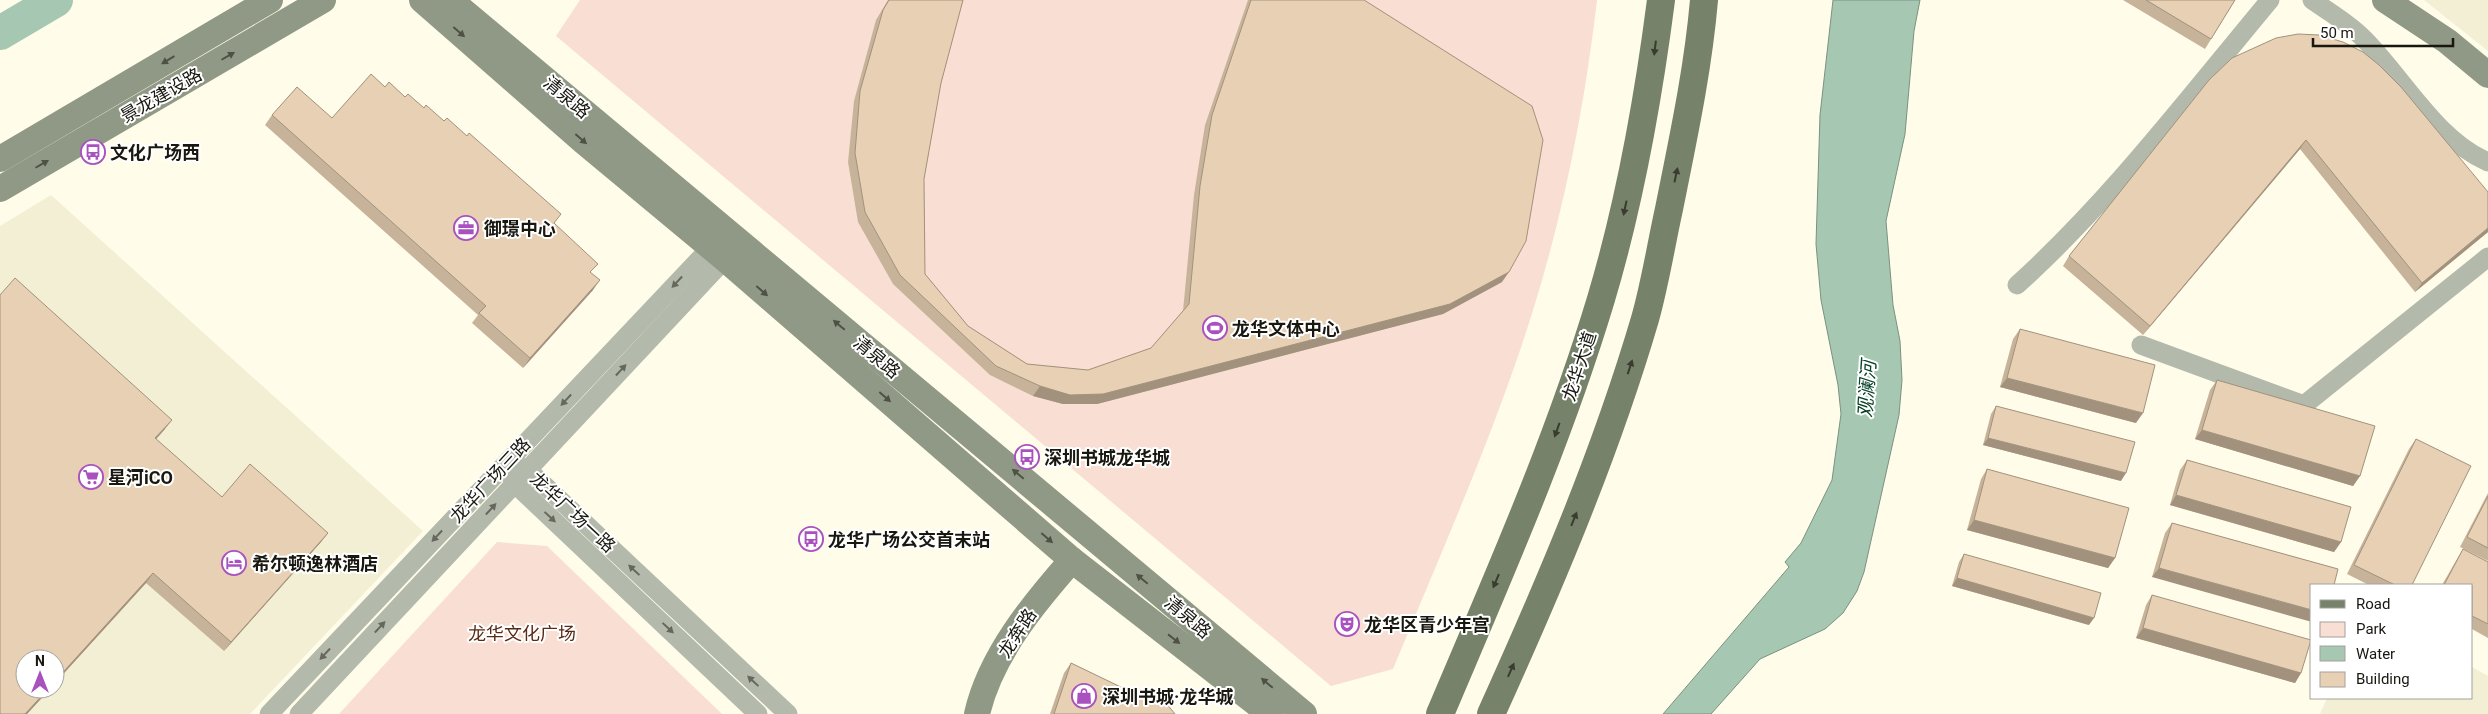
<svg xmlns="http://www.w3.org/2000/svg" width="2488" height="714" viewBox="0 0 2488 714" font-family="Roboto,'Noto Sans SC',sans-serif">
  <rect width="100%" height="100%" fill="#fffce9"/>
  <g fill="#f3efd5" fill-rule="evenodd">
    <polygon points="2424,0 2488,0 2488,51"/>
    <path d="M51,195L423,531L250,714H0V226ZM25,659H55V689H25Z"/>
    <polygon points="2472,667 2488,676 2488,714 2320,714 2327,698 2472,698"/>
  </g>
  <g fill="#f9ded3">
    <path d="M580,0H1597C1585,103 1565,207 1534,307C1496,430 1442,550 1393,669L1331,686L556,36Z"/>
    <polygon points="497,542 547,546 722,714 339,714"/>
  </g>
  <polygon fill="#a6c7b2" stroke="#7b9281" points="1833,0 1920,0 1914,31 1905,134 1886,221 1893,305 1900,341 1902,380 1899,415 1864,572 1857,591 1843,613 1825,629 1760,659 1711,714 1663,714 1789,567 1785,562 1801,543 1832,480 1841,414 1838,385 1821,300 1816,244 1820,115"/>
  <g fill="none" stroke-linecap="round" stroke-linejoin="round">
    <polyline stroke="#a6c7b2" stroke-width="34" points="0,33 56,0"/>
    <g stroke="#b3b9ab" stroke-width="19">
      <path d="M2312,0C2329,12 2350,24 2364,39C2403,78 2436,140 2488,162"/>
      <path d="M2017,285C2111,200 2189,97 2270,0"/>
      <polyline points="2141,345 2304,405 2488,257"/>
      <polyline points="515,465 527,469 788,714"/>
      <polyline points="509,471 514,483 758,714"/>
      <polyline points="269,714 711,247"/>
      <polyline points="299,714 725,259"/>
    </g>
    <g stroke="#8f9985" stroke-width="26">
      <polyline points="422,0 583,141 725,259 1072,560 1270,714"/>
      <polyline points="450,0 1304,714"/>
      <polyline points="2385,0 2447,41 2488,75"/>
      <polyline points="0,159 270,0"/>
      <polyline points="0,189 323,0"/>
      <path d="M977,714C990,656 1034,603 1072,560"/>
    </g>
    <g stroke="#768269" stroke-width="28">
      <path d="M1440,714C1498,577 1558,442 1601,299C1630,202 1648,101 1661,0"/>
      <path d="M1491,714C1549,586 1605,455 1645,319C1655,284 1661,245 1669,209C1683,139 1698,70 1704,0"/>
    </g>
  </g>
  <g fill="#c7b39a">
    <polygon points="888,0 963,0 941,83 924,179 925,274 968,326 1027,364 1088,370 1151,348 1183,311 1194,195 1205,125 1248,0 1364,0 1502,282 1443,314 1097,404 1063,404 1033,396 990,375 893,284 858,222 848,162 854,101 876,20"/>
    <polygon points="2123,0 2235,0 2205,49"/>
    <polygon points="2209,80 2488,192 2488,232 2415,292 2300,149 2143,335 2063,266 2069,256"/>
    <polygon points="385,87 405,97 555,224 591,273 593,290 523,368 472,323 478,315 265,125 272,115 332,118"/>
    <polygon points="0,295 165,429 156,439 222,497 328,533 321,542 224,651 146,583 55,683 55,659 50,689 27,714 0,714"/>
    <polygon points="2020,329 2136,423 2000,387 2013,339"/>
    <polygon points="2217,380 2360,476 2353,486 2195,439 2210,390"/>
    <polygon points="1996,406 2121,481 1983,445 1991,414"/>
    <polygon points="2416,439 2412,585 2369,585 2347,574 2409,449"/>
    <polygon points="2187,460 2341,542 2334,552 2170,505 2180,470"/>
    <polygon points="1987,469 2115,558 2108,568 1967,530 1981,479"/>
    <polygon points="2488,493 2488,561 2460,547"/>
    <polygon points="2172,523 2338,569 2152,577 2165,533"/>
    <polygon points="2463,549 2488,562 2488,638 2472,629 2472,585 2442,585 2457,559"/>
    <polygon points="1964,554 2089,625 1952,586 1959,562"/>
    <polygon points="2152,595 2301,673 2295,683 2136,638 2146,605"/>
    <polygon points="1071,663 1175,714 1050,714 1064,673"/>
  </g>
  <g fill="#a2927d">
    <polygon points="2306,140 2300,149 2143,335 2150,326"/>
    <polygon points="2488,228 2488,232 2415,292 2422,283"/>
    <polygon points="1509,272 1502,282 1443,314 1097,404 1063,404 1033,396 1040,386"/>
    <polygon points="600,280 593,290 523,368 530,358"/>
    <polygon points="2007,378 2143,413 2136,423 2000,387"/>
    <polygon points="172,420 165,429 149,447 155,438"/>
    <polygon points="2202,430 2360,476 2353,486 2195,439"/>
    <polygon points="1988,438 2126,473 2121,481 1983,445"/>
    <polygon points="2176,495 2341,542 2334,552 2170,505"/>
    <polygon points="1974,520 2115,558 2108,568 1967,530"/>
    <polygon points="328,533 321,542 224,651 231,642"/>
    <polygon points="2159,568 2312,610 2312,622 2152,577"/>
    <polygon points="153,573 146,583 55,683 55,681"/>
    <polygon points="1957,578 2094,618 2089,625 1952,586"/>
    <polygon points="2143,628 2301,673 2295,683 2136,638"/>
    <polygon points="48,689 50,689 27,714 25,714"/>
  </g>
  <g fill="#e7d0b3" stroke="#a2927d">
    <polygon points="889,0 963,0 941,83 924,179 925,274 968,326 1027,364 1088,370 1151,348 1189,304 1200,186 1212,115 1251,0 1364,0 1532,106 1543,140 1526,241 1509,272 1450,304 1103,394 1070,395 1040,386 996,366 900,275 865,212 855,153 860,91 883,10"/>
    <polygon points="2146,0 2235,0 2211,39"/>
    <polygon points="2298,34 2319,35 2343,42 2363,52 2379,65 2401,87 2488,192 2488,228 2422,283 2306,140 2150,326 2069,256 2209,80 2232,58 2276,38"/>
    <polygon points="371,74 385,87 389,82 405,97 408,94 424,108 426,105 444,121 447,118 467,136 469,133 561,214 554,223 598,264 590,272 600,280 530,358 479,313 486,306 272,115 297,87 332,118"/>
    <polygon points="15,278 172,420 155,438 222,497 250,464 328,533 231,642 153,573 55,681 55,659 25,659 25,689 48,689 25,714 0,714 0,295"/>
    <polygon points="2020,329 2155,365 2143,413 2007,378"/>
    <polygon points="2217,380 2375,426 2360,476 2202,430"/>
    <polygon points="1996,406 2135,442 2126,473 1988,438"/>
    <polygon points="2416,439 2471,466 2412,585 2395,585 2354,565"/>
    <polygon points="2187,460 2351,507 2341,542 2176,495"/>
    <polygon points="1987,469 2129,508 2115,558 1974,520"/>
    <polygon points="2488,496 2488,548 2467,537"/>
    <polygon points="2172,523 2338,569 2334,585 2312,585 2312,610 2159,568"/>
    <polygon points="2463,549 2488,562 2488,624 2472,616 2472,585 2444,585"/>
    <polygon points="1964,554 2101,593 2094,618 1957,578"/>
    <polygon points="2152,595 2311,640 2301,673 2143,628"/>
    <polygon points="1071,663 1127,690 1166,703 1175,714 1054,714"/>
  </g>
  <defs><path id="oneway-solid" d="M-6-.8H1V-3.2L6.5 0L1 3.2V.8H-6Z" transform="scale(1.25)"/></defs>
  <g fill="#4e5245">
    <use href="#oneway-solid" transform="translate(459 32) rotate(41)"/>
    <use href="#oneway-solid" transform="translate(228 56) rotate(-30)"/>
    <use href="#oneway-solid" transform="translate(168 60) rotate(149)"/>
    <use href="#oneway-solid" transform="translate(581 139) rotate(41)"/>
    <use href="#oneway-solid" transform="translate(42 164) rotate(-30)"/>
    <use href="#oneway-solid" transform="translate(762 291) rotate(41)"/>
    <use href="#oneway-solid" transform="translate(839 325) rotate(-140)"/>
    <use href="#oneway-solid" transform="translate(885 397) rotate(41)"/>
    <use href="#oneway-solid" transform="translate(1018 474) rotate(-140)"/>
    <use href="#oneway-solid" transform="translate(1047 538) rotate(41)"/>
    <use href="#oneway-solid" transform="translate(1142 579) rotate(-140)"/>
    <use href="#oneway-solid" transform="translate(1174 639) rotate(38)"/>
    <use href="#oneway-solid" transform="translate(1267 683) rotate(-140)"/>
  </g>
  <g fill="#393c2f">
    <use href="#oneway-solid" transform="translate(1655 48) rotate(97)"/>
    <use href="#oneway-solid" transform="translate(1676 175) rotate(-78)"/>
    <use href="#oneway-solid" transform="translate(1625 208) rotate(102)"/>
    <use href="#oneway-solid" transform="translate(1630 367) rotate(-72)"/>
    <use href="#oneway-solid" transform="translate(1557 430) rotate(110)"/>
    <use href="#oneway-solid" transform="translate(1574 519) rotate(-68)"/>
    <use href="#oneway-solid" transform="translate(1496 581) rotate(113)"/>
    <use href="#oneway-solid" transform="translate(1511 670) rotate(-66)"/>
  </g>
  <g fill="#66685e">
    <use href="#oneway-solid" transform="translate(677 282) rotate(133)"/>
    <use href="#oneway-solid" transform="translate(621 370) rotate(-47)"/>
    <use href="#oneway-solid" transform="translate(566 400) rotate(133)"/>
    <use href="#oneway-solid" transform="translate(491 509) rotate(-47)"/>
    <use href="#oneway-solid" transform="translate(550 517) rotate(43)"/>
    <use href="#oneway-solid" transform="translate(437 536) rotate(133)"/>
    <use href="#oneway-solid" transform="translate(634 570) rotate(-137)"/>
    <use href="#oneway-solid" transform="translate(380 627) rotate(-47)"/>
    <use href="#oneway-solid" transform="translate(668 628) rotate(43)"/>
    <use href="#oneway-solid" transform="translate(325 654) rotate(133)"/>
    <use href="#oneway-solid" transform="translate(753 681) rotate(-137)"/>
  </g>
  <defs>
    <symbol id="bus-ring" viewBox="-11 -11 22 22"><circle r="9.5" fill="#fff" stroke="#a952bf" stroke-width="1.5"/><path d="M-5-6H5V4H4V6H2V4H-2V6H-4V4H-5ZM-3.5-4V0h7V-4ZM-3.5 1.2v1.5H-2V1.2ZM2 1.2v1.5H3.5V1.2Z" fill="#a952bf"/></symbol>
    <symbol id="office-ring" viewBox="-11 -11 22 22"><circle r="9.5" fill="#fff" stroke="#a952bf" stroke-width="1.5"/><path d="M-6-3h4V-5.5h4V-3h4V5H-6ZM-1-4.5V-3h2v-1.5ZM-6 0V1H6V0Z" fill="#a952bf"/></symbol>
    <symbol id="stadium-ring" viewBox="-11 -11 22 22"><circle r="9.5" fill="#fff" stroke="#a952bf" stroke-width="1.5"/><path d="M0-5a6.5 5 0 1 0 0 10a6.5 5 0 1 0 0-10ZM-3.5-1.8h7v3.6h-7Z" fill="#a952bf"/></symbol>
    <symbol id="supermarket-ring" viewBox="-11 -11 22 22"><circle r="9.5" fill="#fff" stroke="#a952bf" stroke-width="1.5"/><path d="M-6-5.5h2.5l.6 2H6L4.5 2H-2.5L-4.4-4H-6ZM-1.5 3.2a1.3 1.3 0 1 0 .1 0ZM3 3.2a1.3 1.3 0 1 0 .1 0Z" fill="#a952bf"/></symbol>
    <symbol id="hotel-ring" viewBox="-11 -11 22 22"><circle r="9.5" fill="#fff" stroke="#a952bf" stroke-width="1.5"/><path d="M-6-4.5h1.5V1H6V5H4.5V3h-9V5H-6ZM-4 0a1.8 1.8 0 1 1 3.6 0ZM.5 0V-2.5h3Q6-2.5 6 0Z" fill="#a952bf"/></symbol>
    <symbol id="theatre-ring" viewBox="-11 -11 22 22"><circle r="9.5" fill="#fff" stroke="#a952bf" stroke-width="1.5"/><path d="M-5-5.5Q0-4 5-5.5V0Q5 5 0 6Q-5 5-5 0ZM-3.3-2.5H-1v1.5H-3.3ZM1-2.5H3.3v1.5H1ZM-2.8 1Q0 5.5 2.8 1Z" fill="#a952bf"/></symbol>
    <symbol id="shop-ring" viewBox="-11 -11 22 22"><circle r="9.5" fill="#fff" stroke="#a952bf" stroke-width="1.5"/><path d="M-5-2.5h2.3a2.7 3.5 0 0 1 5.4 0H5L5.5 6h-11ZM-1.5-2.5h3a1.5 2.3 0 0 0-3 0Z" fill="#a952bf"/></symbol>
  </defs>
  <g fill-rule="evenodd">
    <use href="#bus-ring" x="79" y="138" width="28" height="28"/>
    <use href="#office-ring" x="452" y="214" width="28" height="28"/>
    <use href="#stadium-ring" x="1201" y="314" width="28" height="28"/>
    <use href="#bus-ring" x="1013" y="443" width="28" height="28"/>
    <use href="#supermarket-ring" x="77" y="463" width="28" height="28"/>
    <use href="#bus-ring" x="797" y="525" width="28" height="28"/>
    <use href="#hotel-ring" x="220" y="549" width="28" height="28"/>
    <use href="#theatre-ring" x="1333" y="610" width="28" height="28"/>
    <use href="#shop-ring" x="1070" y="682" width="28" height="28"/>
  </g>
  <g text-anchor="middle" dominant-baseline="central" stroke-width="4" stroke-linejoin="round" paint-order="stroke">
    <g font-size="18" fill="#181710" stroke="#fff">
      <text transform="translate(161 95) rotate(-30)">景龙建设路</text>
      <text transform="translate(567 97) rotate(40)">清泉路</text>
      <text transform="translate(877 357) rotate(40)">清泉路</text>
      <text transform="translate(1579 366) rotate(-72)">龙华大道</text>
      <text transform="translate(490 480) rotate(-47)">龙华广场三路</text>
      <text transform="translate(573 512) rotate(43)">龙华广场一路</text>
      <text transform="translate(1188 617) rotate(40)">清泉路</text>
      <text transform="translate(1017 633) rotate(-57)">龙奔路</text>
    </g>
    <g font-size="18" font-weight="bold" fill="#181710" stroke="#fff" text-anchor="start">
      <text x="110" y="152">文化广场西</text>
      <text x="484" y="228">御璟中心</text>
      <text x="1232" y="328">龙华文体中心</text>
      <text x="1044" y="457">深圳书城龙华城</text>
      <text x="108" y="477">星河iCO</text>
      <text x="828" y="539">龙华广场公交首末站</text>
      <text x="252" y="563">希尔顿逸林酒店</text>
      <text x="1364" y="624">龙华区青少年宫</text>
      <text x="1102" y="696">深圳书城·龙华城</text>
    </g>
    <g font-size="18" fill="#592a15" stroke="#fff">
      <text x="522" y="633">龙华文化广场</text>
    </g>
    <g font-size="19" font-style="italic" fill="#084327" stroke="#fff">
      <text transform="translate(1867 389) rotate(-86)">观澜河</text>
    </g>
  </g>
  <rect x="2310" y="584" width="162" height="115" fill="#ffffff" stroke="#a3a29f"/>
  <rect x="2320" y="600" width="25" height="8" fill="#768269" stroke="#a3a29f"/>
  <text x="2356" y="609" font-size="15" fill="#181710">Road</text>
  <rect x="2320" y="622" width="25" height="15" fill="#f9ded3" stroke="#a3a29f"/>
  <text x="2356" y="634" font-size="15" fill="#181710">Park</text>
  <rect x="2320" y="646" width="25" height="15" fill="#a6c7b2" stroke="#a3a29f"/>
  <text x="2356" y="659" font-size="15" fill="#181710">Water</text>
  <rect x="2320" y="672" width="25" height="15" fill="#e7d0b3" stroke="#a3a29f"/>
  <text x="2356" y="684" font-size="15" fill="#181710">Building</text>
  <g transform="translate(40 674)"><circle r="24" fill="#ffffff" stroke="#a3a29f"/>
  <path d="M0-4L9 19L0 12L-9 19Z" fill="#a952bf"/>
  <text y="-8" font-size="14" font-weight="bold" text-anchor="middle" fill="#181710">N</text>
  </g>
  <path d="M2313 38v8h140v-8" fill="none" stroke="#181710" stroke-width="2.5"/>
  <text x="2320" y="38" font-size="15" fill="#181710" stroke="#ffffff" stroke-width="4" paint-order="stroke">50 m</text>
</svg>
